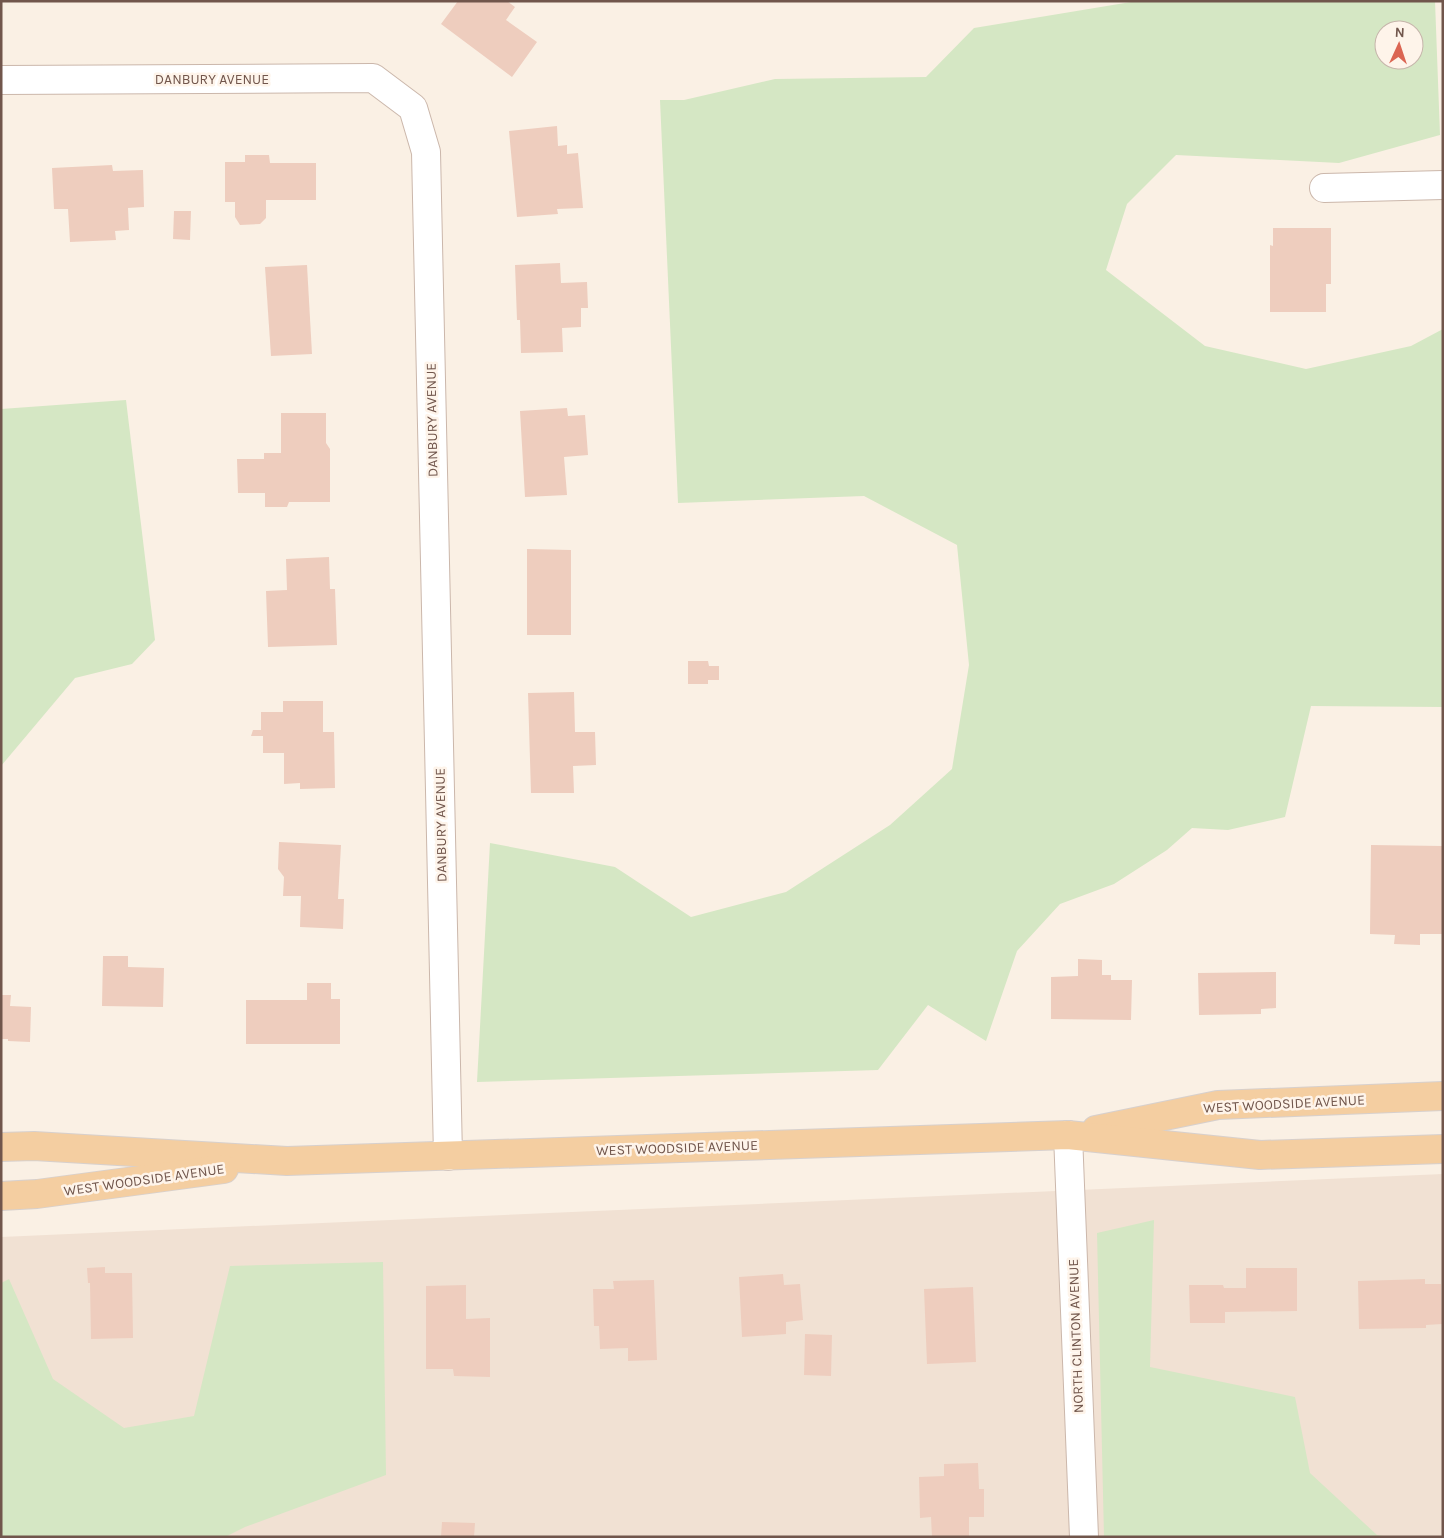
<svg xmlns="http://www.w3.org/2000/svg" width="1444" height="1538" viewBox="0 0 1444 1538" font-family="Karla,sans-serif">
  <rect width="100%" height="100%" fill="#faf0e4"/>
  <polygon fill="#f1e1d3" points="1443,1174 1443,1537 1,1537 1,1237"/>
  <g fill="#d5e7c4" fill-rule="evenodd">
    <path d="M1137,1H1435L1440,135L1339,163L1176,155L1127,204L1106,270L1205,346L1306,369L1411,346L1443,329V707L1311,706L1285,817L1228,830L1192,828L1167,850L1114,884L1060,904L1017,951L986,1041L928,1005L878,1070L477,1082L490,843L615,867L691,917L786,892L890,825L952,769L969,665L957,545L864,496L678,503L660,100H684L775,79L926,77L974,28ZM1384,30H1414V60H1384Z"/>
    <polygon points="126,400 155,640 132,664 75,678 1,766 1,409"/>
    <polygon points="1154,1220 1150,1367 1295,1397 1310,1473 1377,1535 1390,1537 1104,1537 1097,1233"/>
    <polygon points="383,1262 386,1475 245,1527 225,1537 1,1537 1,1283 9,1279 53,1379 124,1428 194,1416 230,1266"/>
  </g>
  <g fill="#eecdbe">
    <polygon points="458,1 507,1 515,7 506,20 537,42 512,77 441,24"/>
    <polygon points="557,126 558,146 567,145 567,154 578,153 583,208 557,209 558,214 517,217 509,131"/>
    <polygon points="245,155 269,155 270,163 316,163 316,200 266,200 266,218 260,224 240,225 235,217 235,202 225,202 225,162 245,162"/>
    <polygon points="112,165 113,171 143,170 144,207 128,208 129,230 115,231 116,240 70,242 68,209 54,209 52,168"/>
    <polygon points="174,211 191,211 190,240 173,239"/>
    <polygon points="1273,228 1331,228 1331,284 1326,284 1326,312 1270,312 1270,245 1273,246"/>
    <polygon points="560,263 561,283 587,282 588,308 581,308 581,327 562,328 563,352 521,353 520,320 517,320 515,265"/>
    <polygon points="307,265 312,354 271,356 265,267"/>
    <polygon points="567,408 568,416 585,415 588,455 564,457 567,495 525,497 520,411"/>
    <polygon points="281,413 326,413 326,443 330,449 330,502 289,502 287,507 265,507 265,493 238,493 237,459 264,459 264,453 281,453"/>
    <polygon points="527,549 571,550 571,635 527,635"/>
    <polygon points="329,557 330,589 335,589 337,645 268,647 266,591 287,590 286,559"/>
    <polygon points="688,661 708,661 709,666 719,666 719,680 708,680 708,684 688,684"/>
    <polygon points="574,692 575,732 595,732 596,765 573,766 574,793 531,793 528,693"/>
    <polygon points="283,701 323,701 323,732 334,732 335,788 300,789 300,783 284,784 284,753 263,753 263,736 251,736 253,730 261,730 261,712 283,712"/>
    <polygon points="279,842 341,845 338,899 344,899 343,929 300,927 301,896 283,896 284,877 278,869"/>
    <polygon points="1371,845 1443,846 1443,934 1420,934 1420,945 1394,944 1395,935 1370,934"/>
    <polygon points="103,956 128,956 128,967 164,968 163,1007 102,1006"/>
    <polygon points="1078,959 1102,960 1102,975 1111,975 1111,980 1132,980 1131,1020 1051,1019 1051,977 1078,976"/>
    <polygon points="1276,972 1276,1008 1261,1009 1261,1014 1199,1015 1198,973"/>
    <polygon points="307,983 331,983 331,999 340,999 340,1044 246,1044 246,1000 307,1000"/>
    <polygon points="1,995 11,995 10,1006 31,1007 30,1042 8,1041 8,1039 1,1039"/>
    <polygon points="105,1267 105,1273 132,1273 133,1338 91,1339 90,1283 88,1283 87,1268"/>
    <polygon points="1246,1268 1297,1268 1297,1311 1225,1312 1225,1323 1190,1323 1189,1285 1223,1285 1224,1288 1246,1288"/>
    <polygon points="783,1274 784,1285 800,1284 803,1320 786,1322 786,1334 742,1337 739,1277"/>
    <polygon points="1425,1279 1425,1284 1441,1284 1442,1324 1426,1325 1426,1328 1359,1329 1358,1281"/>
    <polygon points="654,1280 657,1360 628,1361 628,1348 600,1349 599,1326 594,1326 593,1289 614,1289 613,1281"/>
    <polygon points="466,1285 466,1319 490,1318 490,1377 454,1376 453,1369 426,1369 426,1286"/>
    <polygon points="973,1287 976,1362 927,1364 924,1289"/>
    <polygon points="805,1334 832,1335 831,1376 804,1375"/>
    <polygon points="978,1463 979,1489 984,1489 984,1517 969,1517 969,1536 932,1537 931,1517 920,1518 919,1477 944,1476 944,1464"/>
    <polygon points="442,1522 475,1523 474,1537 441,1537"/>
  </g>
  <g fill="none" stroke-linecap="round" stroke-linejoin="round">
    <defs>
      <g id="minor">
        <polyline points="1,80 373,78 413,108 426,152 448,1156"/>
        <polyline points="1324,188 1443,185"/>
        <polyline points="1068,1135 1084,1537"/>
      </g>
      <g id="major">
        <polyline points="1096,1130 1218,1105 1443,1096"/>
        <polyline points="1,1147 34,1146 287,1161 1068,1135 1260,1155 1443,1149"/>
        <polyline points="1,1196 37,1194 224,1169"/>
      </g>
    </defs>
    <use href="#minor" stroke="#cbb7ab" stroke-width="30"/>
    <use href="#major" stroke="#d7d0cd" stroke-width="30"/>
    <use href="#minor" stroke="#fff" stroke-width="28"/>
    <use href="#major" stroke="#f4cea1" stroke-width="28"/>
  </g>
  <g text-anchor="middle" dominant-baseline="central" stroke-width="5" stroke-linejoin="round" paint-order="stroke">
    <g font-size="14" fill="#71564c" stroke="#fef4ea">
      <text x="212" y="79">DANBURY AVENUE</text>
      <text transform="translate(432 420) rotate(-91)">DANBURY AVENUE</text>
      <text transform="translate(441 825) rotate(-91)">DANBURY AVENUE</text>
      <text transform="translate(1284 1104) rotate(-3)">WEST WOODSIDE AVENUE</text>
      <text transform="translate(677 1148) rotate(-2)">WEST WOODSIDE AVENUE</text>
      <text transform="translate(144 1180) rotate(-8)">WEST WOODSIDE AVENUE</text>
      <text transform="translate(1076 1336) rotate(-92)">NORTH CLINTON AVENUE</text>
    </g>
  </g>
  <rect width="1444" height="1538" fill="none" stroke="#71564c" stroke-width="5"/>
  <g transform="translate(1399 45) rotate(3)"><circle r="24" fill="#fef4ea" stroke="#c6b5ab"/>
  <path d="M0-4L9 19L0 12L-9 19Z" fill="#db6552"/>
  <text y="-8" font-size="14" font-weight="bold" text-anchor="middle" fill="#71564c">N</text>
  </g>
</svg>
